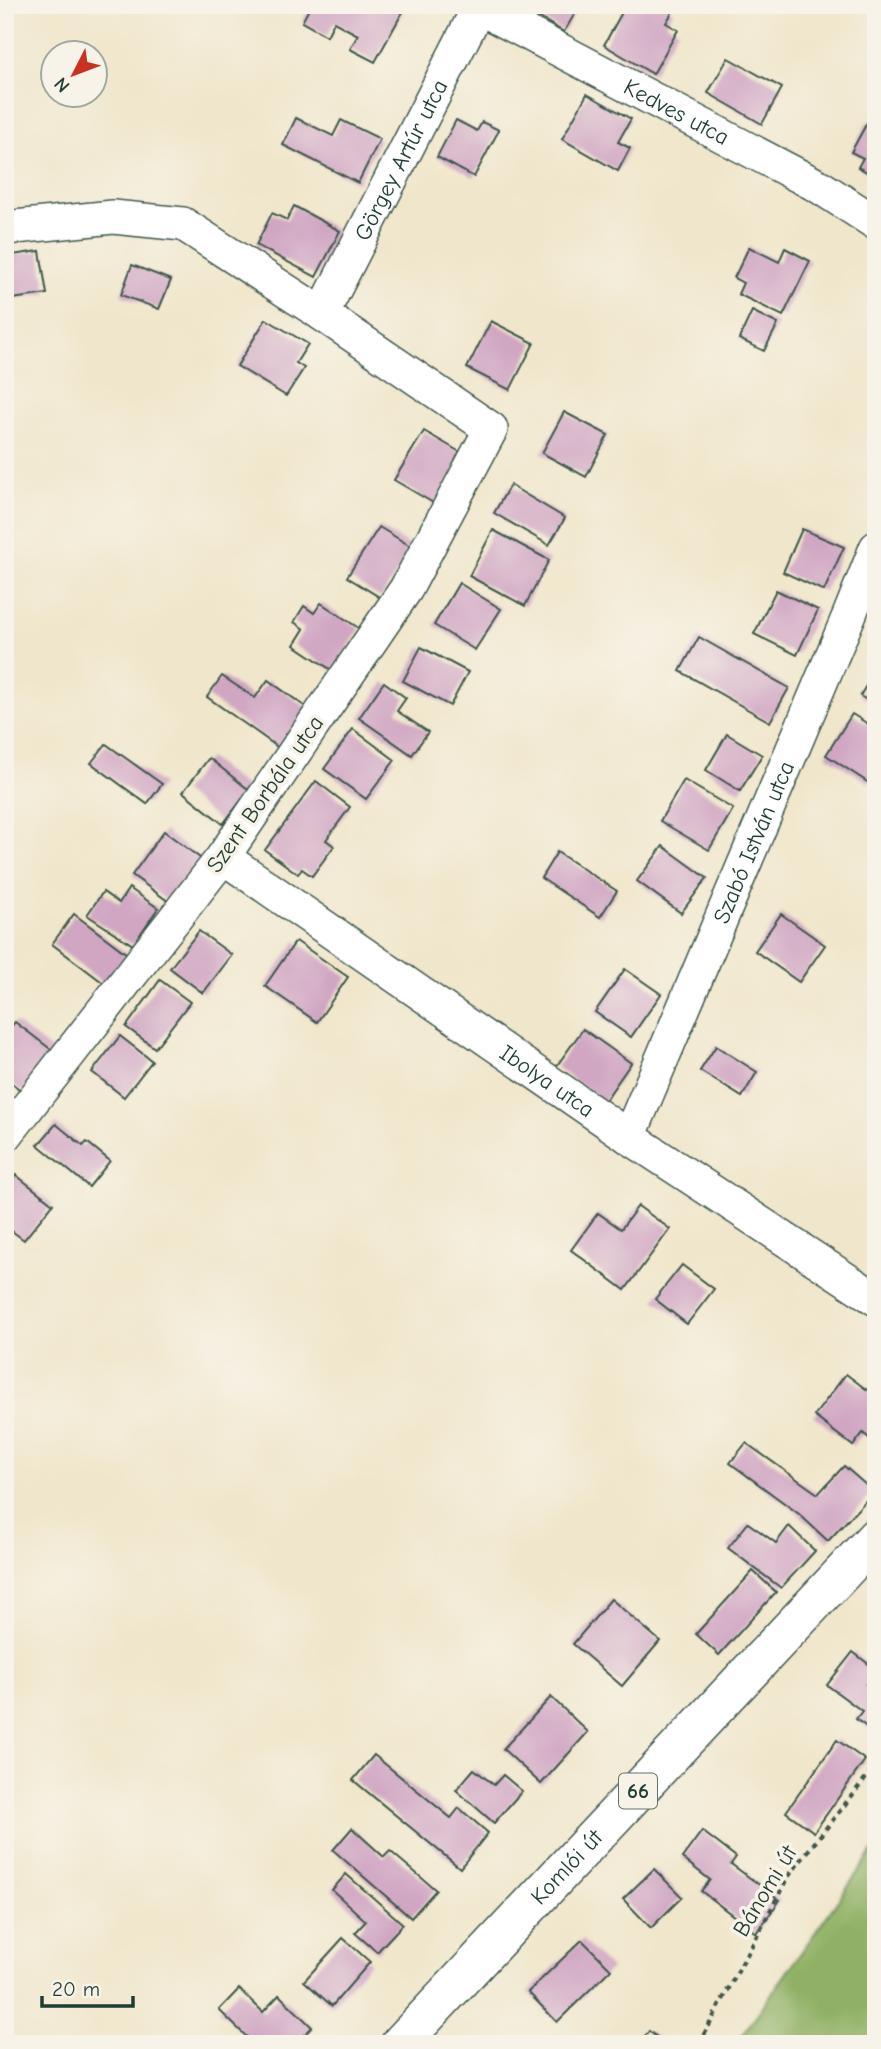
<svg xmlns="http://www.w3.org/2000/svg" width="881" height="2049" viewBox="0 0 881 2049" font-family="'Comic Neue',sans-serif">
  <rect width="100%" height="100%" fill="#f7f3e8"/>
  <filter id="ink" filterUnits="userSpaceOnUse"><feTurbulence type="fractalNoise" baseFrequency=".0143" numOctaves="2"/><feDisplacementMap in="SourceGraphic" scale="14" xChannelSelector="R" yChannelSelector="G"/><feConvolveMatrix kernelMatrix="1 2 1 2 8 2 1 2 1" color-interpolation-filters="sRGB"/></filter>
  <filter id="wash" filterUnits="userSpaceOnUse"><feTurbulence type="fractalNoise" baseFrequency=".00686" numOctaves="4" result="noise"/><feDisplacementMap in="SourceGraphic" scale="28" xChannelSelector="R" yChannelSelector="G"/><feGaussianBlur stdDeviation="1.57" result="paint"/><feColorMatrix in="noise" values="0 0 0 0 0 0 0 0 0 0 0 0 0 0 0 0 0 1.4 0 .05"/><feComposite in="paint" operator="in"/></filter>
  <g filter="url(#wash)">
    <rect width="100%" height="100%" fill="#f0e6cb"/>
    <polygon fill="#90b165" stroke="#58774c" stroke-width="2" points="876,1847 876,2044 736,2044"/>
    <g id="blocks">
      <g fill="#d0a6c3">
        <polygon points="311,5 400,5 405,8 375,62 350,49 358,35 334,22 327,36 302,22"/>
        <polygon points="518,5 580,5 564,32"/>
        <polygon points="626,5 635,5 640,8 642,5 664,5 673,11 666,23 678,30 653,74 604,45"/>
        <polygon points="728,58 782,88 762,124 708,93"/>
        <polygon points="587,94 631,119 618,142 630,148 618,171 562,139"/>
        <polygon points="296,118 333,136 341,120 380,139 358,183 283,145"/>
        <polygon points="456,120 477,131 482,122 499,130 474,177 437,157"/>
        <polygon points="868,121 876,126 876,177 858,167 863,158 851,152"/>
        <polygon points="294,206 340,231 316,277 256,245 272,213 287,220"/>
        <polygon points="749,247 779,262 785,248 810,261 783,316 738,294 743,283 734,278"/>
        <polygon points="40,251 47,294 5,300 5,256"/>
        <polygon points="132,265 171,280 159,309 121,295"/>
        <polygon points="752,311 778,324 764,351 739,339"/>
        <polygon points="266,319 308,344 296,363 304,368 286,396 237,366"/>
        <polygon points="491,321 534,343 510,390 467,368"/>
        <polygon points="564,412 608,435 586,477 542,453"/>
        <polygon points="424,431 465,455 435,504 394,480"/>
        <polygon points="510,485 565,518 549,545 494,513"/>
        <polygon points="379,527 412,547 381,598 347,577"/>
        <polygon points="802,529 844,547 824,591 783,572"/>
        <polygon points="493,530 549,560 525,606 469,576"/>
        <polygon points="459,583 501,609 475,650 434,625"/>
        <polygon points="776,590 818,610 797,655 754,634"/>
        <polygon points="321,603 360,629 333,671 294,645 304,629 294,622 304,606 314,613"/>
        <polygon points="699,637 789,688 770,722 680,671"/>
        <polygon points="421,647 468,672 450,706 403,681"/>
        <polygon points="876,669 876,705 860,696"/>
        <polygon points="222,676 255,698 268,680 307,708 279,748 207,697"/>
        <polygon points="384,682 406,698 397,711 428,732 412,755 359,718"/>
        <polygon points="852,714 876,729 876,772 869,783 826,755"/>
        <polygon points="353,729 395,760 366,799 324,769"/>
        <polygon points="727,734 762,755 740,791 706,770"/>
        <polygon points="106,744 162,784 147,804 91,763"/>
        <polygon points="209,758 249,790 223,824 183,792"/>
        <polygon points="684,780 733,809 709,850 660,821"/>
        <polygon points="316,781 350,807 326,840 334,846 312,876 302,869 298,874 265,850"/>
        <polygon points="164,831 204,861 172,904 132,875"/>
        <polygon points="663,846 707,878 681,913 637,881"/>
        <polygon points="557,852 617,891 600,917 541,878"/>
        <polygon points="129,888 158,908 133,945 87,915 103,892 119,903"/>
        <polygon points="74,914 127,954 105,984 52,944"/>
        <polygon points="781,914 825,945 799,982 755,951"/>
        <polygon points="199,931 232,955 203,993 170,968"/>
        <polygon points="296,941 348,977 317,1022 265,986"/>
        <polygon points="625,969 661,994 631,1037 595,1012"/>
        <polygon points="160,980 190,1002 155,1048 126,1027"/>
        <polygon points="15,1022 53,1051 23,1092 5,1078 5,1035"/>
        <polygon points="583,1029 631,1063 604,1102 556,1067"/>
        <polygon points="120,1036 152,1061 124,1097 92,1072"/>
        <polygon points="716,1046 757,1072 742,1097 700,1071"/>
        <polygon points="5,1095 15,1102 5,1115"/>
        <polygon points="56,1124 83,1146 87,1142 110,1161 89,1187 38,1145"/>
        <polygon points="16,1175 53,1204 24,1240 5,1226 5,1189"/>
        <polygon points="638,1206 670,1229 625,1290 571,1250 598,1213 621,1229"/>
        <polygon points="682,1265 714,1289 687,1324 655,1299"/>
        <polygon points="846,1374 867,1390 876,1380 876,1444 863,1433 853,1446 814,1416"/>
        <polygon points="746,1443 818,1494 844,1466 874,1492 828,1541 799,1514 730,1463"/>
        <polygon points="748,1523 776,1543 789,1526 815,1551 781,1588 728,1548"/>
        <polygon points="753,1571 776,1592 719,1655 696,1634"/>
        <polygon points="611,1599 660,1641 622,1686 573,1644"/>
        <polygon points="853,1652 876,1670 866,1684 876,1690 876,1734 856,1719 862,1711 827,1685"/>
        <polygon points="551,1697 588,1732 541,1784 503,1749"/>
        <polygon points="837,1740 865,1760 814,1832 786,1812"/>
        <polygon points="374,1755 451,1818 459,1808 488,1833 460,1868 353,1780"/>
        <polygon points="474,1769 494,1785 503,1775 522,1791 494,1823 456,1790"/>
        <polygon points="352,1828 384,1857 390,1851 436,1890 411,1918 333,1850"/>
        <polygon points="702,1831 736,1857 731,1864 780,1900 756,1933 701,1891 710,1880 682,1858"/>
        <polygon points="654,1869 682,1897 651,1928 623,1899"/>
        <polygon points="346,1874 403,1924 377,1952 355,1933 366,1921 332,1890"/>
        <polygon points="343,1938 370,1962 332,2006 304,1981"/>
        <polygon points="582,1940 611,1969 557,2022 528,1992"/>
        <polygon points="239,1989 263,2012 279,1995 312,2027 296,2044 254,2044 219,2010"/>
        <polygon points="649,2031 666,2044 640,2044"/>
      </g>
    </g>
  </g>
  <g filter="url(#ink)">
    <use href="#blocks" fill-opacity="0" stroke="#3e564b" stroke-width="2"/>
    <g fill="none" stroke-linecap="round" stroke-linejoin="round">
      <defs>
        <g id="street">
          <path id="s1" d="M474,5L820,187L876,223"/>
          <polyline points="5,228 113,217 183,224 322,314 491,429 406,589 223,857 5,1136"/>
          <path id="s2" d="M322,314L480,5"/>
          <path id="s3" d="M223,857L629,1137L876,1299"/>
          <path id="s4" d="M629,1137L851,611L876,548"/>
        </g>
        <g id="primary">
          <path id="s5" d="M400,2044L876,1537"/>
        </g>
      </defs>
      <use href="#street" stroke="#3e564b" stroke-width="36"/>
      <use href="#primary" stroke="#3e564b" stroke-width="41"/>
      <polyline stroke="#3e564b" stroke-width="4.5" stroke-dasharray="5 5" stroke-linecap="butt" points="699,2044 790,1874 876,1765"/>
      <use href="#street" stroke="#fff" stroke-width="33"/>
      <use href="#primary" stroke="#fff" stroke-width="38"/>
    </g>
  </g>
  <g text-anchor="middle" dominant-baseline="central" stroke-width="7" stroke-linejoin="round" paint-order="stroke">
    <rect fill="#f7f3e8" stroke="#60746a" stroke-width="2" x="619" y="1773.5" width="38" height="35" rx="5"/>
    <g font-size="21" font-weight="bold" fill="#1f3d34">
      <text x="638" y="1791">66</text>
    </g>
    <g font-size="23" fill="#1f3d34" stroke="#f7f3e8">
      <text stroke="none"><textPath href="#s1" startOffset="229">Kedves utca</textPath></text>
      <text stroke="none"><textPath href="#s2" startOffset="173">Görgey Artúr utca</textPath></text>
      <text transform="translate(265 794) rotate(-55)">Szent Borbála utca</text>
      <text stroke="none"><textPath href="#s4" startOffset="320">Szabó István utca</textPath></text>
      <text stroke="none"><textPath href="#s3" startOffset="394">Ibolya utca</textPath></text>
      <text stroke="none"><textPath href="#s5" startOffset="243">Komlói út</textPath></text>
      <text transform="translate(765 1891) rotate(-59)">Bánomi út</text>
    </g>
  </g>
  <rect width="881" height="2049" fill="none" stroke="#f7f3e8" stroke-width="28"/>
  <g transform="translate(74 74) rotate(228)"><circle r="33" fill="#f7f3e8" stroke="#a1aaa0" stroke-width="2"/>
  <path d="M0-5L12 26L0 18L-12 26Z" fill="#c8321e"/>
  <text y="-10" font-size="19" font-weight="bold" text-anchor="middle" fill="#1f3d34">N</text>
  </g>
  <path d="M42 1996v10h91v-10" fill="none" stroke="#1f3d34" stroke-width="3.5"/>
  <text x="52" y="1996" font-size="21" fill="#1f3d34" stroke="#f7f3e8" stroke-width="5" paint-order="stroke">20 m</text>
</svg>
